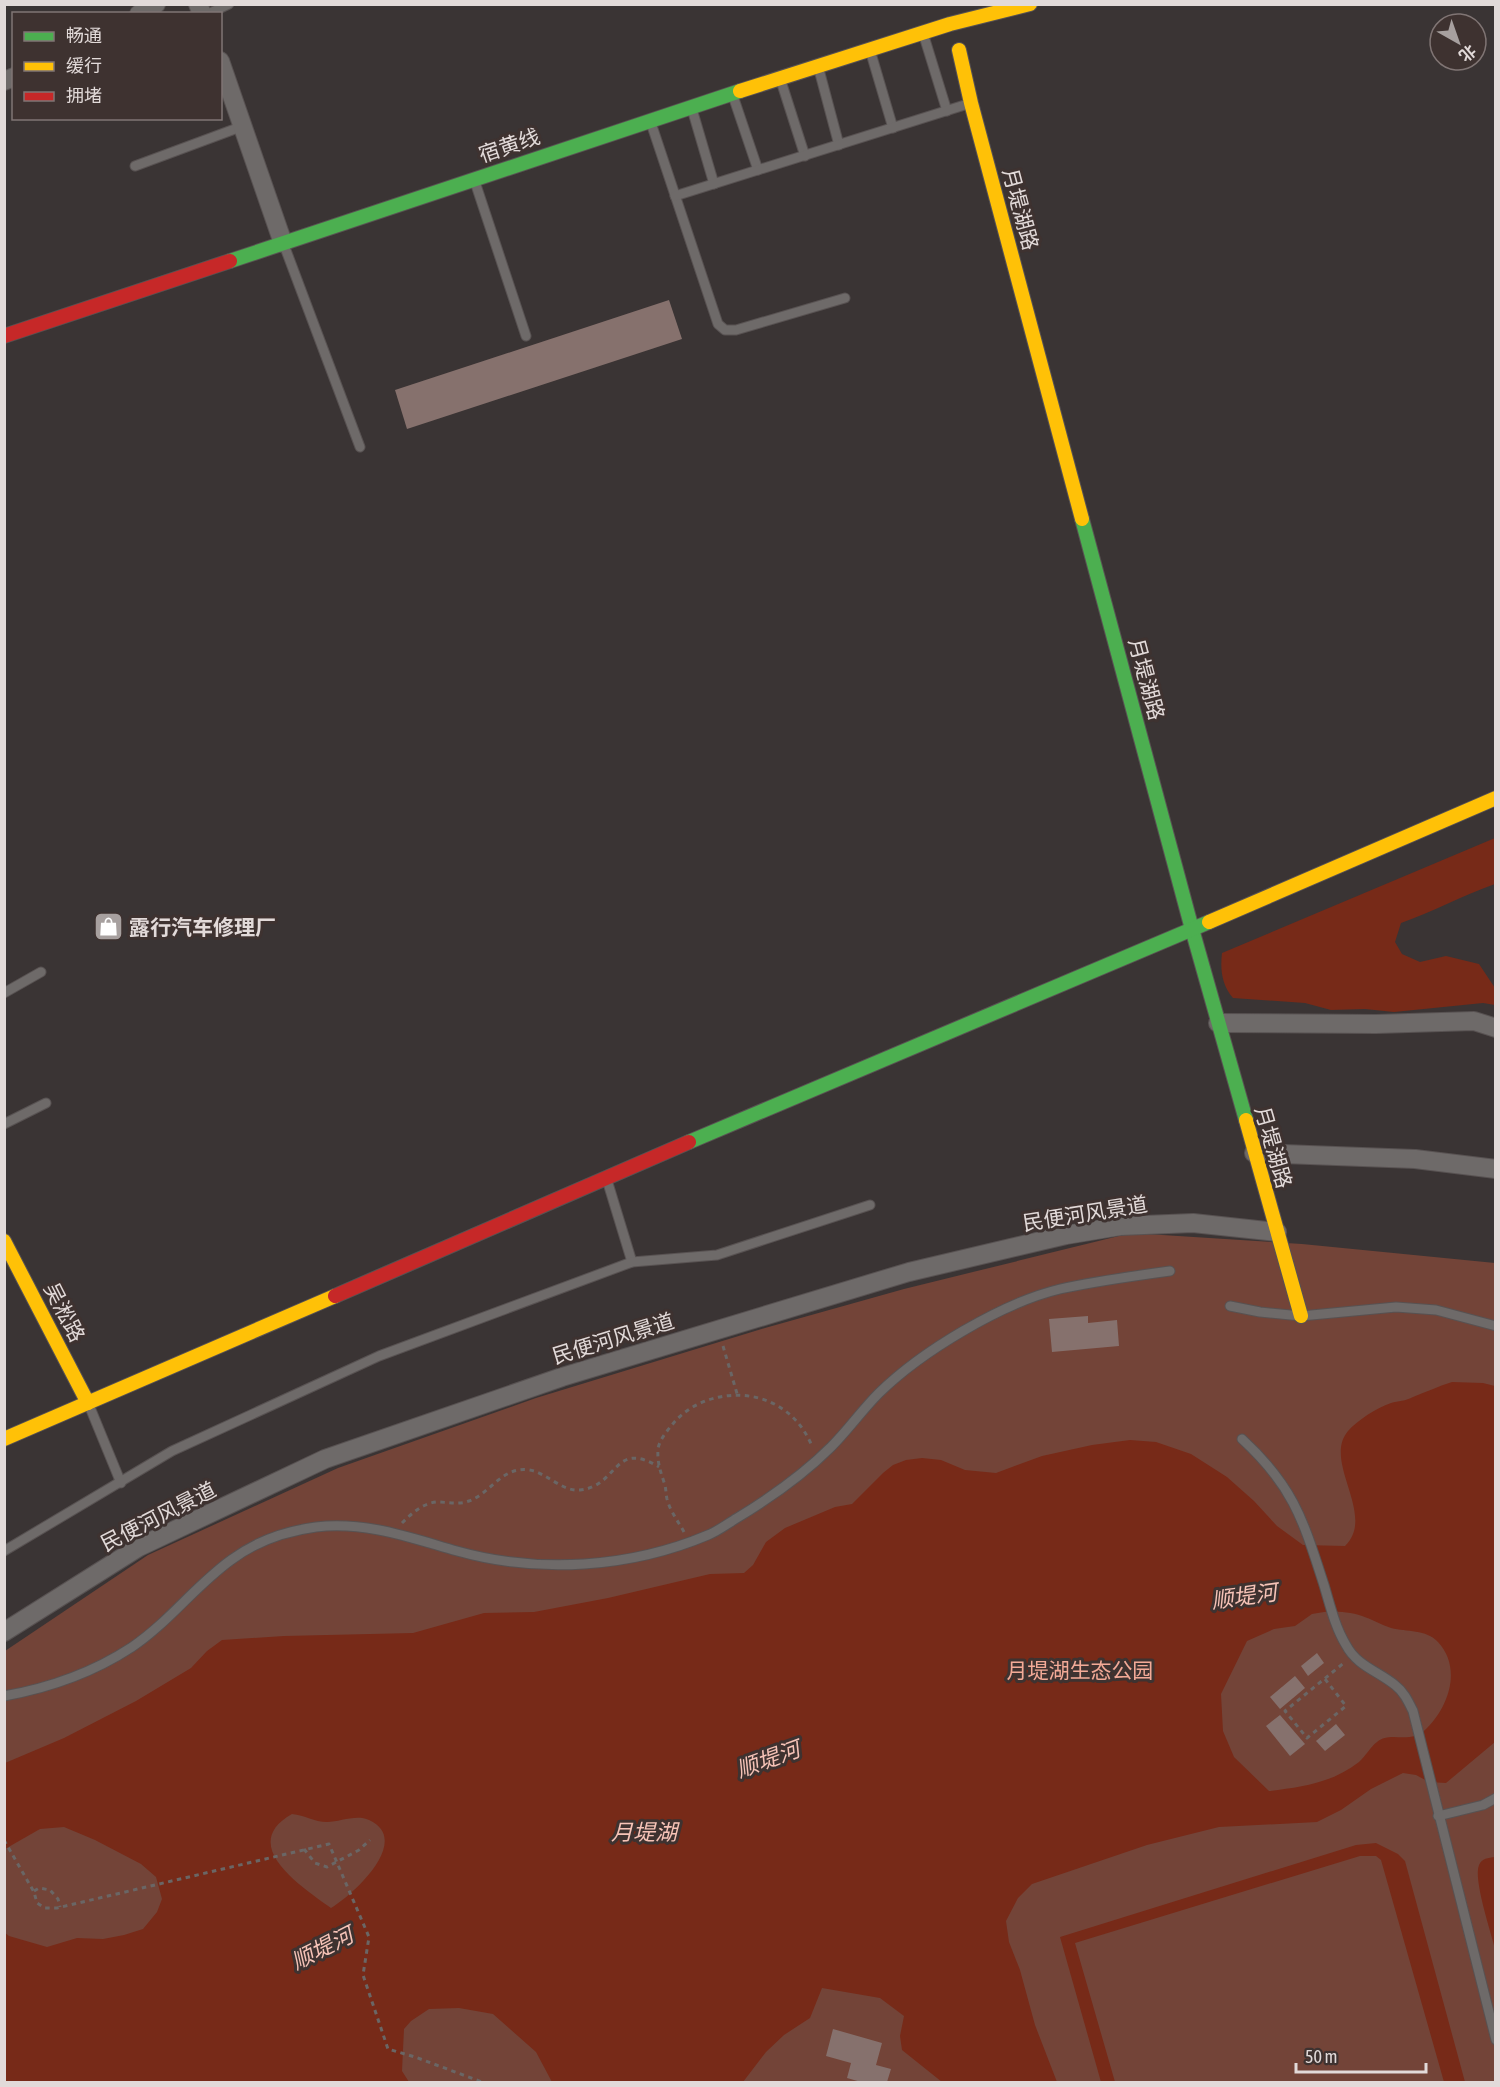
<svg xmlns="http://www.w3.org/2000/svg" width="1500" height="2087" viewBox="0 0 1500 2087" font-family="'Asap Condensed','Noto Sans SC',sans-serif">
  <rect width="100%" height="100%" fill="#3a3434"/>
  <polygon fill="#734438" points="1131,1233 1302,1244 1495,1263 1495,2082 5,2082 5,1651 148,1555 338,1468 536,1398 765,1328 904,1289"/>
  <g fill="#772a18" fill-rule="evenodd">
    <path d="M1495,838V884C1463,895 1433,912 1401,923L1395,942L1402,954L1420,962L1446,956L1479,964L1495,988V1005L1483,1003L1394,1012L1365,1009L1331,1010L1305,1003L1233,998C1222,985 1220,970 1222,953Z"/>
    <path d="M1452,1382L1483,1383L1495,1386V1742L1446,1783L1429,1782L1416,1775L1403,1773L1371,1789L1341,1810L1317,1822L1219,1827L1147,1845L1032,1884L1018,1898L1006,1921L1009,1942L1020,1970L1035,2025L1057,2082H942L902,2050L900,2036L904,2016L880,1998L822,1988L810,2018L784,2035L766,2052L743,2082H552L536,2052L493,2014L459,2008L429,2009L411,2021L404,2029L402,2071L409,2082H5L4,1932L9,1936L47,1947L77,1938L103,1939L124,1935L143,1929L157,1912L162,1899L156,1877L141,1864L95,1840L64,1827L40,1829L5,1849V1763L64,1738L136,1701L191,1668L207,1651L222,1640L284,1636L413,1633L484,1613L534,1612L608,1598L710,1574L744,1573L753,1565L766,1542L785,1528L835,1507L852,1504L883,1473L893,1465L906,1460L922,1458L941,1460L965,1470L996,1473L1042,1456L1092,1445L1130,1440L1156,1442L1191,1454L1227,1477L1254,1501L1277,1526L1303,1545L1345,1546C1377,1515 1322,1462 1348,1431C1358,1420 1376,1408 1391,1403C1398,1401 1406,1401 1413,1397C1426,1392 1439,1386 1452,1382ZM1330,1611C1341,1612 1352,1612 1362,1616C1372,1619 1381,1625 1391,1628C1407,1632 1426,1629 1438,1642C1462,1668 1449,1706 1427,1728C1410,1746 1391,1730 1377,1742C1370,1747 1366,1756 1359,1762C1332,1783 1302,1787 1269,1791L1234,1757L1223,1731L1221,1694L1247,1641L1274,1629L1295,1626L1312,1614ZM292,1814C305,1815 314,1822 327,1822C340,1822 356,1814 369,1820C413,1840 353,1895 331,1908C302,1887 237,1845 292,1814Z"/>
    <polygon points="1376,1843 1398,1854 1405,1861 1465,2082 1444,2082 1381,1860 1376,1856 1360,1856 1075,1943 1115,2082 1101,2082 1060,1937 1356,1845"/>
    <path d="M1495,1857H1496L1495,1949C1491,1932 1473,1879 1479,1865C1482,1858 1488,1858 1495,1857Z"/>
  </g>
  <g fill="#86716d">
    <polygon points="669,300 682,339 407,429 395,390"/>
    <polygon points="1088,1316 1088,1323 1117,1320 1119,1346 1052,1352 1049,1319"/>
    <polygon points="1317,1653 1324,1663 1308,1676 1301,1666"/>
    <polygon points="1295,1676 1305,1688 1280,1709 1270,1697"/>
    <polygon points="1280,1715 1305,1744 1290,1756 1266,1726"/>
    <polygon points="1336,1724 1345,1735 1325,1751 1316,1741"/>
    <polygon points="833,2029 882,2043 876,2065 891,2069 887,2082 861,2082 847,2078 851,2063 826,2056"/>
  </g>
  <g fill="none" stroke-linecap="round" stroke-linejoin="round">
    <defs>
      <g id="lane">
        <polyline points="208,14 229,4"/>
        <polyline points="923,33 947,111"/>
        <polyline points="870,50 893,128"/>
        <polyline points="818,66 839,145"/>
        <polyline points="780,78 805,156"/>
        <polyline points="732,93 758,170"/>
        <polyline points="692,109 714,184"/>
        <polyline points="650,120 718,324 725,330 736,330 845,298"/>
        <polyline points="135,166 243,126"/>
        <polyline points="474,179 526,336"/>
        <polyline points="675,196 971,103"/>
        <polyline points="284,245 360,447"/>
        <polyline points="4,993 41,972"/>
        <polyline points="4,1124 46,1103"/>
        <polyline points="607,1180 632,1262"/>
        <polyline points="1230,1306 1260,1312 1301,1316 1396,1307 1436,1310 1496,1326"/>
        <polyline points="89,1405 121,1483"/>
        <path d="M1242,1439C1294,1487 1303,1520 1324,1585C1330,1605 1335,1627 1346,1645C1357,1666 1378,1671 1395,1685C1404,1692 1408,1701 1413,1711L1496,2040"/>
        <polyline points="4,1551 172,1451 379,1356 632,1262 717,1255 870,1205"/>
        <path d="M4,1696C49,1688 94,1672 132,1647C169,1622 195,1586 231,1560C255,1542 286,1531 316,1527C366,1521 411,1538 457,1551C539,1574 630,1568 708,1535C718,1531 727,1524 737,1518C770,1498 803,1475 831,1447C848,1430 862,1410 879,1393C922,1351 1002,1303 1060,1289C1096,1281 1133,1276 1170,1271"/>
        <polyline points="1438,1816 1483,1805 1496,1798"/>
      </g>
      <g id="street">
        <polyline points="198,4 202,14"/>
        <polyline points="139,14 156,4"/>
        <polyline points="220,61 283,243"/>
        <polyline points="4,81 14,77"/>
        <polyline points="1218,1023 1376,1024 1474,1021 1496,1028"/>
        <polyline points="1254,1153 1415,1159 1496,1169"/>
        <polyline points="4,1632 139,1547 325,1459 562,1377 909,1272 1066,1235 1120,1226 1193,1223 1277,1232"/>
      </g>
      <g id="fast">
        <polyline points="230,261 740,91"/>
        <polyline points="1082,519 1192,929 1246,1120"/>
        <polyline points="689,1142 1209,922"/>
      </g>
      <g id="slow">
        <polyline points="959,50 971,103 1082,519"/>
        <polyline points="740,91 950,24 1030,4"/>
        <polyline points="1209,922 1496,798"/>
        <polyline points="1246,1120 1301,1316"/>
        <polyline points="4,1241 88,1403"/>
        <polyline points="4,1439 335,1296"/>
      </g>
      <g id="jam">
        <polyline points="4,336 230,261"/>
        <polyline points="335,1296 689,1142"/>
      </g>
    </defs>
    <use href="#lane" stroke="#585252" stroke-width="11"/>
    <use href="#street" stroke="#585252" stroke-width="20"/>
    <use href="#fast" stroke="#585252" stroke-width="16"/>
    <use href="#slow" stroke="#585252" stroke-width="16"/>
    <use href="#jam" stroke="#585252" stroke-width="16"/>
    <g stroke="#6a6665" stroke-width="3" stroke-dasharray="4.5 4.5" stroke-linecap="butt">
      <polyline points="723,1346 738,1397"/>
      <path d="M402,1523C412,1513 423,1503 437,1502C448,1502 459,1505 469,1501C491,1493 502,1466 529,1470C546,1472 562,1492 580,1490C619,1486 613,1439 659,1467"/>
      <path d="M684,1532C678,1521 670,1511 667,1499C666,1494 666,1490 665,1485C661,1473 657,1463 658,1449C659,1441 666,1432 672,1425C697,1393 750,1385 784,1410C797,1419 806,1432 812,1446"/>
      <polyline points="1325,1679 1346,1706 1307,1738 1285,1711 1345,1662"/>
      <polyline points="4,1840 34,1892 37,1903 45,1908 57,1908 329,1844 369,1937 363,1975 388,2049 415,2057 482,2082"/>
      <polyline points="304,1849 315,1863 327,1867 359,1850 370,1840"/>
      <polyline points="34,1891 39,1888 50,1890 58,1899 60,1907"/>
    </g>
    <use href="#lane" stroke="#6e6a69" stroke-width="9"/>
    <use href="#street" stroke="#6e6a69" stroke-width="18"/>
    <use href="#fast" stroke="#4caf50" stroke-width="14"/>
    <use href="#slow" stroke="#ffc107" stroke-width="14"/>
    <use href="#jam" stroke="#c62828" stroke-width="14"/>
  </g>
  <defs>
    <symbol id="shop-square" viewBox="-11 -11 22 22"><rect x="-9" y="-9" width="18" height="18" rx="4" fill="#a7a09f" stroke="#3e3230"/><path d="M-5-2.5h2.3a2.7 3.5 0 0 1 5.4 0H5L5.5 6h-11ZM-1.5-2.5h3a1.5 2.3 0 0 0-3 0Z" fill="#fff"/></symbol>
  </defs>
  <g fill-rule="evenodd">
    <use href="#shop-square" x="92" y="910" width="33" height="33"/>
  </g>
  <g text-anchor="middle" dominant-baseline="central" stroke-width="6" stroke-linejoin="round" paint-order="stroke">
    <g font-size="21" fill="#e2dad9" stroke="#3e3230">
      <text transform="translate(509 145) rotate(-19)">宿黄线</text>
      <text transform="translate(1021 209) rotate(75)">月堤湖路</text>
      <text transform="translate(1147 679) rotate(75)">月堤湖路</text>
      <text transform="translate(1274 1147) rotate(74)">月堤湖路</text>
      <text transform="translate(1085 1213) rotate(-9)">民便河风景道</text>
      <text transform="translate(65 1312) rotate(63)">吴淞路</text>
      <text transform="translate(613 1338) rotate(-17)">民便河风景道</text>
      <text transform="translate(158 1516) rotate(-27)">民便河风景道</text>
    </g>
    <g font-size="21" font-weight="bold" fill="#e2dad9" stroke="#3e3230" text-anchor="start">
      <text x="129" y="927">露行汽车修理厂</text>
    </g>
    <g font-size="21" fill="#f3aa97" stroke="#3e3230">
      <text x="1080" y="1670">月堤湖生态公园</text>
    </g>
    <g font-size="22" font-style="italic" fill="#f6c3b7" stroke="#3e3230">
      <text transform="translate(1244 1596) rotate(-8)">顺堤河</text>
      <text transform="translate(768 1759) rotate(-20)">顺堤河</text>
      <text x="644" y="1832">月堤湖</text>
      <text transform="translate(322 1948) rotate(-27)">顺堤河</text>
    </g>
  </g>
  <rect width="1500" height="2087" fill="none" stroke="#e2dad9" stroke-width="12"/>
  <rect x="12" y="12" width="210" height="108" fill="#3e3230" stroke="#807574" stroke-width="1.5"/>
  <rect x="24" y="32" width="30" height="9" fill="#4caf50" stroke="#807574" stroke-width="1.5"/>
  <text x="66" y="42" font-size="18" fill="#e2dad9">畅通</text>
  <rect x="24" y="62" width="30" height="9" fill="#ffc107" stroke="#807574" stroke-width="1.5"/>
  <text x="66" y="72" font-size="18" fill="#e2dad9">缓行</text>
  <rect x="24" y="92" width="30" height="9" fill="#c62828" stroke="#807574" stroke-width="1.5"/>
  <text x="66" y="102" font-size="18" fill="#e2dad9">拥堵</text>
  <g transform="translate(1458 42) rotate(140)"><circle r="28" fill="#3e3230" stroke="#807574" stroke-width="1.5"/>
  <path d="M0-4.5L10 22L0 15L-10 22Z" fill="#a7a09f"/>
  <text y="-9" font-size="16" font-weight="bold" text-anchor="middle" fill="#e2dad9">北</text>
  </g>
  <path d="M1296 2063v9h130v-9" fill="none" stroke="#e2dad9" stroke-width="3"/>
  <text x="1305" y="2063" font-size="18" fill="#e2dad9" stroke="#3e3230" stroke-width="4.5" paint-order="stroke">50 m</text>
</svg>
